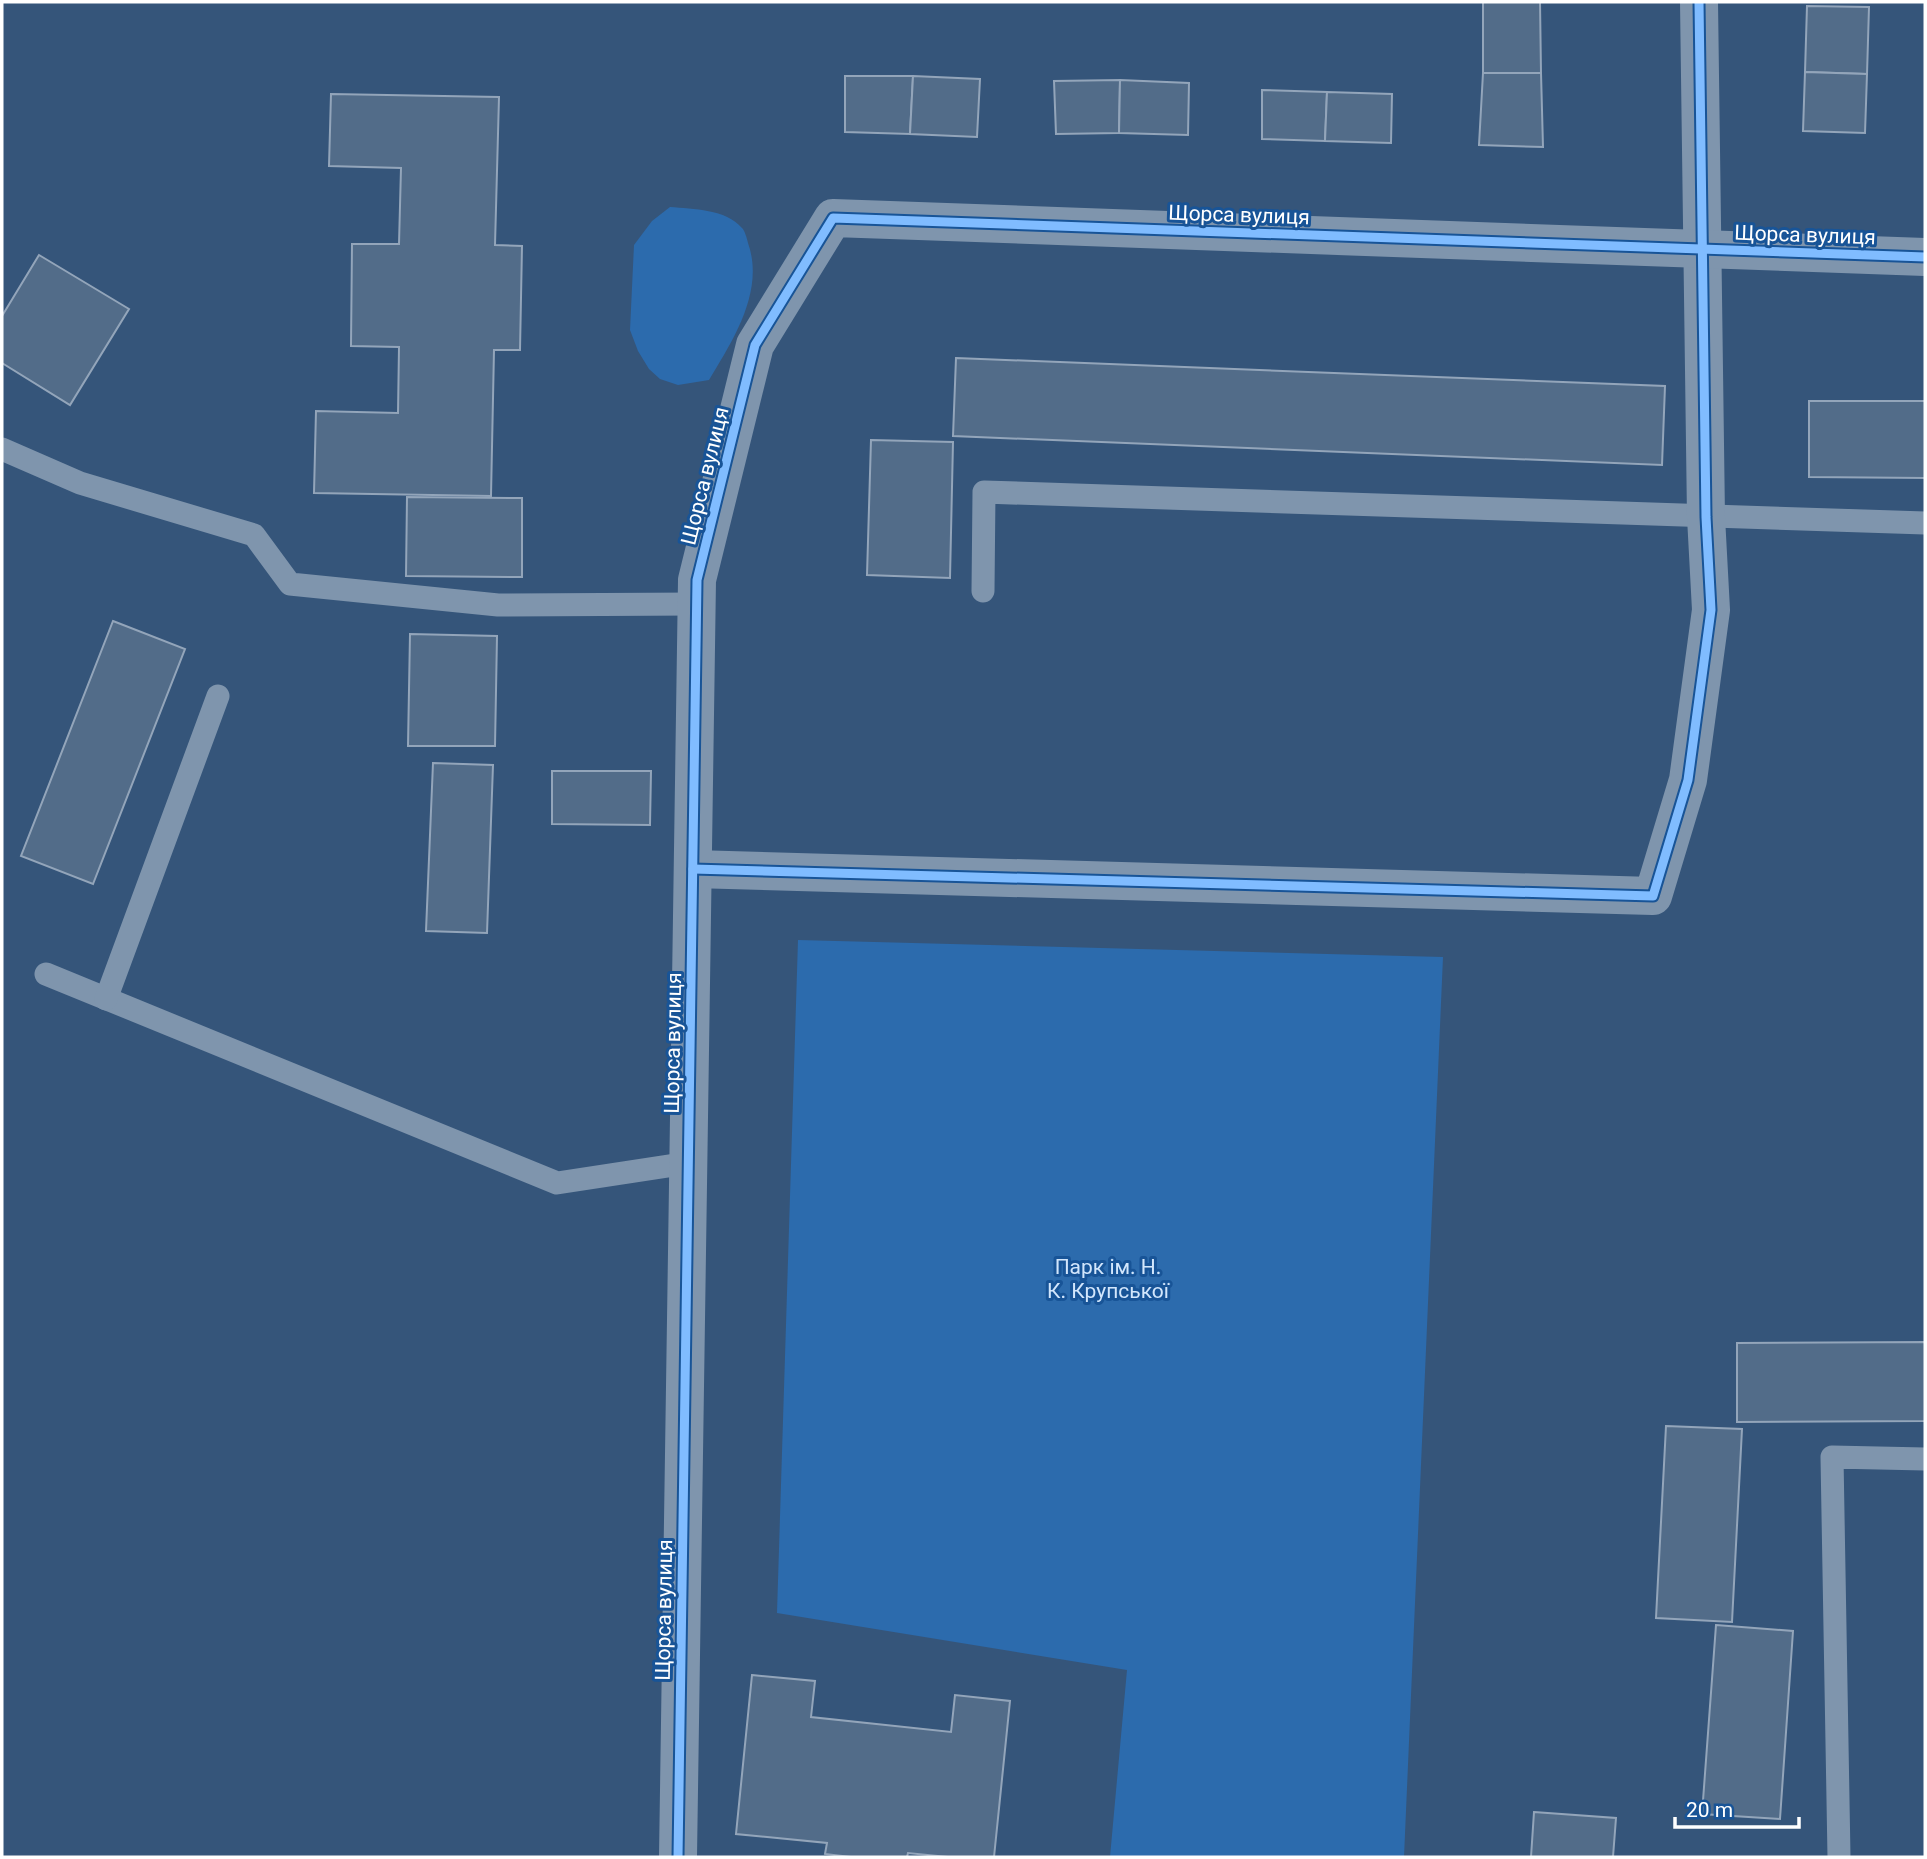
<svg xmlns="http://www.w3.org/2000/svg" width="1927" height="1859" viewBox="0 0 1927 1859" font-family="Roboto,sans-serif">
  <rect width="100%" height="100%" fill="#35557a"/>
  <g fill="#2c6bad">
    <path d="M670,207C693,209 726,209 742,228C745,231 747,239 748,243C765,291 733,340 709,380L678,385L660,379L649,369L638,351L630,330L634,245L652,221Z"/>
    <polygon points="798,940 1443,957 1404,1857 1110,1857 1127,1670 777,1613"/>
  </g>
  <g fill="#526c89" stroke="#93a5ba" stroke-width="2">
    <polygon points="1483,2 1540,2 1541,73 1483,73"/>
    <polygon points="1807,6 1869,7 1867,74 1805,72"/>
    <polygon points="1805,72 1867,74 1865,133 1803,131"/>
    <polygon points="1483,73 1541,73 1543,147 1479,145"/>
    <polygon points="845,76 913,76 910,134 845,132"/>
    <polygon points="913,76 980,79 977,137 910,134"/>
    <polygon points="1120,80 1119,133 1056,134 1054,81"/>
    <polygon points="1120,80 1189,83 1188,135 1119,133"/>
    <polygon points="1262,90 1327,92 1325,141 1262,139"/>
    <polygon points="1327,92 1392,94 1391,143 1325,141"/>
    <polygon points="331,94 499,97 495,245 522,246 520,350 494,350 491,496 314,493 316,411 398,413 399,347 351,346 352,244 399,244 401,168 329,166"/>
    <polygon points="39,255 129,309 70,405 2,363 2,316"/>
    <polygon points="956,358 1665,386 1662,465 953,436"/>
    <polygon points="1809,401 1925,401 1925,478 1809,477"/>
    <polygon points="871,440 953,442 950,578 867,575"/>
    <polygon points="407,497 522,498 522,577 406,576"/>
    <polygon points="113,621 185,649 93,884 21,856"/>
    <polygon points="410,634 497,636 495,746 408,746"/>
    <polygon points="433,763 493,765 487,933 426,931"/>
    <polygon points="552,771 651,771 650,825 552,824"/>
    <polygon points="1925,1342 1925,1421 1737,1422 1737,1343"/>
    <polygon points="1666,1426 1742,1429 1732,1622 1656,1618"/>
    <polygon points="1716,1625 1793,1631 1780,1819 1702,1814"/>
    <polygon points="752,1675 815,1681 811,1717 951,1732 955,1695 1010,1701 994,1857 948,1857 908,1853 907,1857 851,1857 825,1854 827,1843 736,1834"/>
    <polygon points="1534,1812 1616,1818 1613,1857 1531,1857"/>
  </g>
  <g fill="none" stroke-linecap="round" stroke-linejoin="round">
    <g stroke="#7f95ad" stroke-width="23">
      <polyline points="2,449 80,483 254,535 290,584 498,605 697,604"/>
      <polyline points="983,591 984,492 1925,523"/>
      <polyline points="46,974 557,1183 688,1163"/>
      <polyline points="106,999 218,696"/>
      <polyline points="1839,1857 1832,1457 1925,1459"/>
    </g>
    <g stroke="#7f95ad" stroke-width="38">
      <polyline points="693,869 1653,896 1688,780 1711,610 1706,517 1699,2"/>
      <polyline points="678,1857 697,580 755,345 833,218 1925,257"/>
    </g>
    <defs>
      <g id="cycleway">
        <polyline points="693,869 1653,896 1688,780 1711,610 1706,517 1699,2"/>
        <polyline points="678,1857 697,580 755,345 833,218 1925,257"/>
      </g>
    </defs>
    <use href="#cycleway" stroke="#185497" stroke-width="13"/>
    <use href="#cycleway" stroke="#80bcff" stroke-width="9"/>
  </g>
  <g text-anchor="middle" dominant-baseline="central" stroke-width="6" stroke-linejoin="round" paint-order="stroke">
    <g font-size="21" fill="#fff" stroke="#185497">
      <text transform="translate(1239 215) rotate(2)">Щорса вулиця</text>
      <text transform="translate(1805 235) rotate(2)">Щорса вулиця</text>
      <text transform="translate(705 476) rotate(-76)">Щорса вулиця</text>
      <text transform="translate(673 1043) rotate(-89)">Щорса вулиця</text>
      <text transform="translate(664 1610) rotate(-89)">Щорса вулиця</text>
    </g>
    <g font-size="21" fill="#d2e6fc" stroke="#185497">
      <text x="1108" y="1267">Парк ім. Н.<tspan x="1108" dy="24">К. Крупської</tspan></text>
    </g>
  </g>
  <rect width="1927" height="1859" fill="none" stroke="#ffffff" stroke-width="7"/>
  <path d="M1675 1817v10h124v-10" fill="none" stroke="#ffffff" stroke-width="3.5"/>
  <text x="1686" y="1817" font-size="21" fill="#ffffff" stroke="#185497" stroke-width="5" paint-order="stroke">20 m</text>
</svg>
